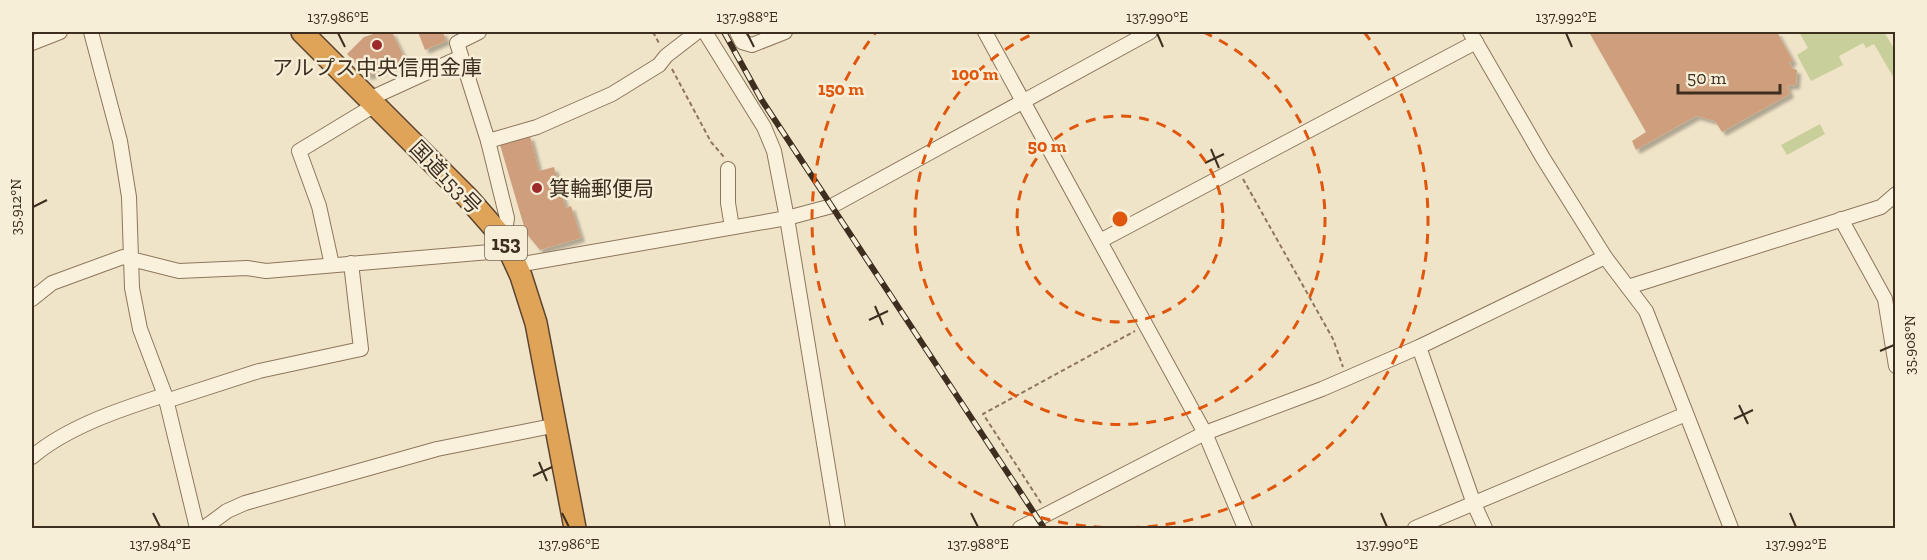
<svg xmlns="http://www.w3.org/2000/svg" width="1927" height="560" viewBox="0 0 1927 560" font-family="'Zilla Slab','Noto Sans JP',serif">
  <defs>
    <filter id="shadow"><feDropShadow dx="4" dy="4" stdDeviation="1.5" flood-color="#0004"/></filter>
  </defs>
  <rect width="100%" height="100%" fill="#f0e4c8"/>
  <g fill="#c9cf9b">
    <polygon points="1799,32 1884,32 1895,50 1895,80 1874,44 1866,48 1863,43 1839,56 1843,65 1811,81 1797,55 1808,48"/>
    <polygon points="1820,124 1825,134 1787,155 1781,145"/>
  </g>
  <g fill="#cf9f7d" filter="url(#shadow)">
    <polygon points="380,32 392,32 406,61 368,76 347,54 364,37"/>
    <polygon points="418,32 443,32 446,41 425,50"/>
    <polygon points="1589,32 1777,32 1793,61 1789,63 1793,69 1797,70 1796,85 1787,86 1790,94 1722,132 1715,121 1696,116 1636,150 1632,141 1646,132"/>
    <polygon points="530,136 539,171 554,167 566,208 571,206 581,238 540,250 526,233 500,145"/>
  </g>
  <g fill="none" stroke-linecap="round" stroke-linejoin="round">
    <defs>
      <g id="minor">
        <polyline points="91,32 120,141 129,197 132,288 140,329 165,395 197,528"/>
        <polyline points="705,32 764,127 774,151 787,218 838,528"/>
        <polyline points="737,32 742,42 752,45 785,32"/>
        <polyline points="985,32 1205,433 1245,528"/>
        <polyline points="1470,32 1543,158 1605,257 1646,311 1731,528"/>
        <polyline points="32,43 60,32"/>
        <polyline points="369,99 461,57"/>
        <polyline points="488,141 537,127 612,94 659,65 666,56 697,32"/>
        <polyline points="728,169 728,203 732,227"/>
        <polyline points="1841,219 1885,299 1896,366"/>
        <polyline points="1100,241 1476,42"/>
        <polyline points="332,265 319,206 299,151 375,105"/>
        <polyline points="517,265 787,218 832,206 1150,32"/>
        <polyline points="1628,287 1881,207 1896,194"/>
        <polyline points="32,299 52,283 123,257 179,271 247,268 266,271 490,252 504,239 507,218 488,141 457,43 479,32"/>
        <polyline points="1419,347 1474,504 1485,528"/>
        <polyline points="166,401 259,371 361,349 351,263"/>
        <path d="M32,457C67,427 121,409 165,395"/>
        <polyline points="204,528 227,511 245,503 437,449 557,425"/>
        <polyline points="1020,528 1205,433 1322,389 1419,347 1605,257"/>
        <polyline points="1415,528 1686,414"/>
      </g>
      <polyline id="highway" points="302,32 468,198 504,239 521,276 536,323 575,528"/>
    </defs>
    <use href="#minor" stroke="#8d765c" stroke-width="16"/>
    <use href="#highway" stroke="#5b4430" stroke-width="24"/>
    <g stroke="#8d765c" stroke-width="2" stroke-dasharray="4.5 3" stroke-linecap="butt">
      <polyline points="653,32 660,45"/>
      <polyline points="672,69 711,142 724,157"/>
      <polyline points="1243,179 1333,339 1343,367"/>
      <polyline points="1041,503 983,414 1135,331"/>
    </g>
    <use href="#minor" stroke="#faf1dc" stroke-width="14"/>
    <use href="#highway" stroke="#e0a458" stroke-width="21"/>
    <defs>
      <polyline id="rail" points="724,32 761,99 1044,528"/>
    </defs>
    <use href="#rail" stroke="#3d2e20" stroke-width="6"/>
    <use href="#rail" stroke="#f7eed8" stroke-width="4" stroke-dasharray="11" stroke-linecap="butt"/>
  </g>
  <path fill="none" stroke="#3d2e20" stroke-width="2" d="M338,33L345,47M747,33L754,47M1157,33L1163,47M1566,33L1572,47M1211,149L1219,168M1205,163L1224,154M33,207L47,200M875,306L883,325M869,320L888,311M1880,351L1894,345M1739,405L1748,424M1734,419L1753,410M539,462L547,481M533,476L552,467M153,513L160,527M562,513L569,527M971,513L978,527M1381,513L1387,527M1790,513L1796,527"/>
  <g fill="none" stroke="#df570d" stroke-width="3" stroke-dasharray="10 8">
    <circle cx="1120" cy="219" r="103"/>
    <path d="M1203 32A205 205 0 1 1 1037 32"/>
    <path d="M1364 32A308 308 0 1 1 876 32"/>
  </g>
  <g fill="#9e2a2b" stroke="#f7eed8" stroke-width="2">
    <circle cx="377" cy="45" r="6"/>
    <circle cx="537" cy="188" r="6"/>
  </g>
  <g text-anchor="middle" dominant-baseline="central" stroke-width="5" stroke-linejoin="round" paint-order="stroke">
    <rect fill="#f7eed8" stroke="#756857" stroke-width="1.5" x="485" y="226" width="42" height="34" rx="4.5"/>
    <g font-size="20" font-weight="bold" fill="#3d2e20">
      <text x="506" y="243">153</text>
    </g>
    <g font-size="21" fill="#3d2e20" stroke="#f7eed8">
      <text x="377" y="67">アルプス中央信用金庫</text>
      <text x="549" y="188" text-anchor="start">箕輪郵便局</text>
    </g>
    <g font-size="21" fill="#3d2e20" stroke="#f7eed8">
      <text transform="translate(446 177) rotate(46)">国道153号</text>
    </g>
  </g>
  <circle cx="1120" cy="219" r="9" fill="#df570d" stroke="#f7eed8" stroke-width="3"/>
  <g font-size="18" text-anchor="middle" font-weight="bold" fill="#df570d" stroke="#f7eed8" stroke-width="5" stroke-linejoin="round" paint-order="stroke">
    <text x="975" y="80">100 m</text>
    <text x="841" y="95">150 m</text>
    <text x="1047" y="152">50 m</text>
  </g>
  <rect width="1927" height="560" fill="none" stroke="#f7eed8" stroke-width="66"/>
  <path d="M1678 84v9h102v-9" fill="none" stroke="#3d2e20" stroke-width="3"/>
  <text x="1687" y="84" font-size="18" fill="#3d2e20" stroke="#f7eed8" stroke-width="4.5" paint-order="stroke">50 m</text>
  <rect x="33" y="33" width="1861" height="494" fill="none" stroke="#3d2e20" stroke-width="2"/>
  <g font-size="15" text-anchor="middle" fill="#3d2e20">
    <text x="338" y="22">137.986°E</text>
    <text x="747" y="22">137.988°E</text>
    <text x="1157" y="22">137.990°E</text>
    <text x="1566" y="22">137.992°E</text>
    <text transform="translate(16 207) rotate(-90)" y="5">35.912°N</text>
    <text transform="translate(1910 345) rotate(-90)" y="5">35.908°N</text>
    <text x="160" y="549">137.984°E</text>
    <text x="569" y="549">137.986°E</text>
    <text x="978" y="549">137.988°E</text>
    <text x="1387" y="549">137.990°E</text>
    <text x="1796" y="549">137.992°E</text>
  </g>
</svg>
